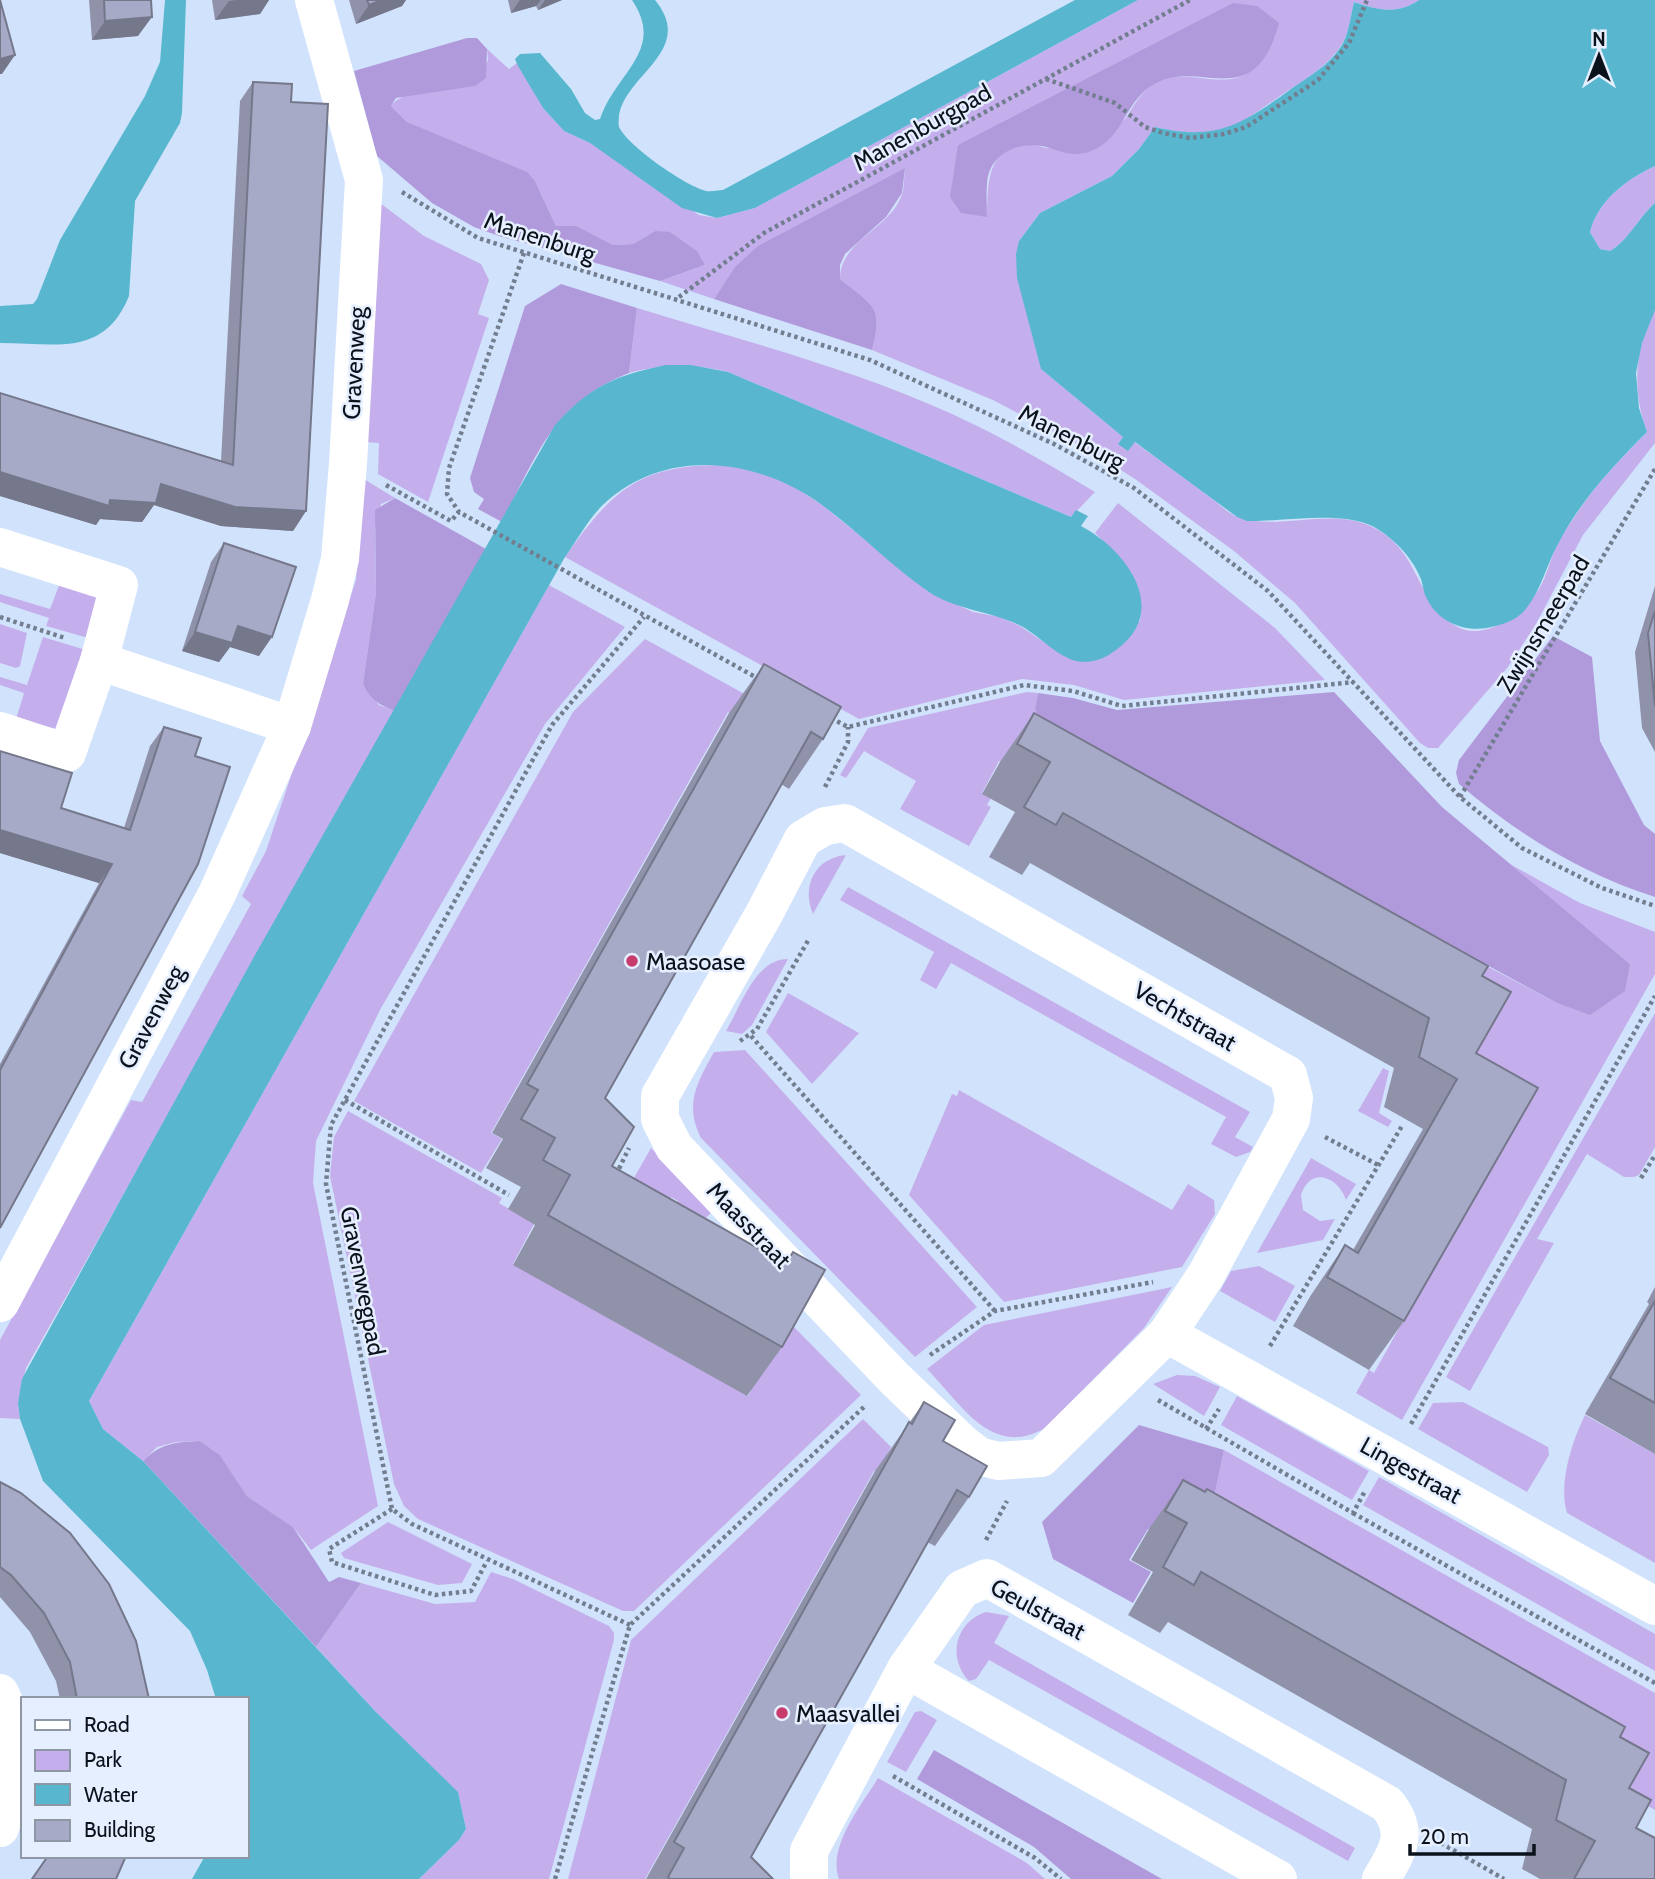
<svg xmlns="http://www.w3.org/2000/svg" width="1655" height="1879" viewBox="0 0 1655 1879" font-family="Cabin,sans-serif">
  <rect width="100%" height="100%" fill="#d1e3fc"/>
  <g fill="#c4afec" fill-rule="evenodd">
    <path d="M1138,0H1419C1397,15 1377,10 1354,2C1351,15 1349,33 1342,44C1329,65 1309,77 1289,90C1235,126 1225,143 1155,127L1139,149L1112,176L1040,213L1019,241L1041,369L1123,437L1118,444L1134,442C1160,460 1186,479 1211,498C1219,504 1228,513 1237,517C1276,531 1328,508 1368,525C1421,547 1414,601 1456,626C1483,643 1522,614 1537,592C1547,578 1550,558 1558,543C1565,530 1575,516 1584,503C1602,477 1625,455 1647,432C1632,391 1634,349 1655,310V443L1583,535L1536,624L1508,667L1438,748H1428L1420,743L1295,603L1234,551L1135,479L1097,455L993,400L872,350C884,305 873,306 840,279C840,239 893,229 903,191C904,184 904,176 905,169L734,268L714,299L660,281L705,265L655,231L633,244L613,245L576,227L556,226L535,181L407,122L391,106C403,88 453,88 475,86L488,60L487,49L509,69L517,63L543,108L564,131L590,143L699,215L717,218L755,208ZM1275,36C1269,46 1263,58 1255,67C1230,93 1193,69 1163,79C1136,89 1131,118 1120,123C1107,129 1061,148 1049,148C1040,148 1033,143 1023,144C985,151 988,187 987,217L958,145Z"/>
    <path d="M1655,166V203C1639,217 1628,241 1610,251L1600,249L1590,232C1598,200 1627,179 1655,166Z"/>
    <polygon points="380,203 424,236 481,264 489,280 478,314 489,318 428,502 378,474 379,443 365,442"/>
    <path d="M637,308C741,340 850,368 950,413C1000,436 1047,463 1095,492L1071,517L728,372C693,364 664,364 629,373Z"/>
    <path d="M732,465L783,480L821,504L930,592L973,612L1000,617L1020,626L1063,655L1140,621C1145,579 1124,562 1095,533L1118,503L1275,628L1325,680L1124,700L1074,685L1022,679L859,719L565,557C615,486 642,463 732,465Z"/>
    <polygon points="364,479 395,498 381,504 375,528 376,593 363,683 379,705 395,711 26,1368 18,1403 20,1419 0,1418 0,1340 131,1100 142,1102 251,904 242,896 266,851 356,580"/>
    <polygon points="60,583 97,592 92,639 46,626 49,618 0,602 0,594 50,609"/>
    <polygon points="549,585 625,627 545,724 380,1010 316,1141 313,1183 378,1506 311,1550 293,1527 247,1496 220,1455 200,1441 176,1442 157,1447 143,1461 103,1429 89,1401"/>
    <polygon points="0,624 27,633 20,666 16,668 0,663"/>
    <polygon points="43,637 89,651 61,730 16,719 24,693 0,685 0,677 27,685"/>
    <polygon points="645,639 819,735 807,756 728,712 491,1133 502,1139 481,1173 354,1101 573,712"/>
    <polygon points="1027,692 1038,693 1035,708 1336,887 1557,1003 1630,964 1510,864 1580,903 1655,932 1655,974 1402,1420 1356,1393 1369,1370 1374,1373 1505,1139 1453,1015 999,761 982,793 991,798 987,805 991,807 969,846 900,809 916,781 864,751 846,778 840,775 868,728"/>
    <path d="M846,855L813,914C801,886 815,858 846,855Z"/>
    <polygon points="848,887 1250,1112 1235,1137 1253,1147 1250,1152 1236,1157 1211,1144 1226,1117 951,963 936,989 920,980 934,952 840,900"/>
    <path d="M788,959L752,1025L742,1034L726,1031C741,1006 755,959 788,959Z"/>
    <polygon points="788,993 859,1033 812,1084 766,1032"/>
    <polygon points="1655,1013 1655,1147 1639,1175 1634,1177 1624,1177 1587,1154 1537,1239 1554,1243 1470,1391 1446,1377"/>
    <path d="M745,1050L977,1307L915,1357L701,1138C684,1104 697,1083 714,1052Z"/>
    <polygon points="1383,1068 1389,1071 1379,1113 1392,1121 1388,1127 1358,1111"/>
    <polygon points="959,1090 1172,1210 1188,1184 1214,1200 1215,1214 1182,1267 1004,1302 909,1195 952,1094 957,1096"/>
    <polygon points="348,1111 502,1198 499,1203 534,1224 513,1264 748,1396 789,1322 861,1395 634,1611 623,1611 418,1519 404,1506 394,1484 330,1176 334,1137"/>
    <polygon points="651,1148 712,1212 682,1240 672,1212 678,1201 671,1197 667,1204 631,1183"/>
    <path d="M1311,1158L1356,1184L1346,1200C1338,1176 1310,1166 1301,1195L1303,1210L1320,1221L1335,1219L1323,1240L1257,1253Z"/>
    <polygon points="1259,1266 1295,1286 1275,1322 1220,1291 1231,1271"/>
    <path d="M1172,1287L1144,1328L1045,1428C992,1459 961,1404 927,1369L984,1325Z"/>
    <polygon points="1177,1375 1195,1376 1220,1387 1204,1416 1153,1384"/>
    <polygon points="1237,1396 1369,1471 1352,1500 1221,1425"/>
    <polygon points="1463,1402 1548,1447 1549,1455 1527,1492 1418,1429 1433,1403"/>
    <path d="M1585,1415L1655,1454V1563L1567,1513C1558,1484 1572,1441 1585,1415Z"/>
    <polygon points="863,1419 891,1447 878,1472 874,1471 645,1879 568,1879 631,1640"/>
    <polygon points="1224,1450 1655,1693 1655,1810 1202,1555"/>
    <polygon points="1379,1477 1655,1634 1655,1671 1363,1505"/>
    <polygon points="388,1522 472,1564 462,1583 438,1585 344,1558 341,1553"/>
    <polygon points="491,1572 513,1579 609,1626 614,1633 614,1640 549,1879 419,1879 459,1840 466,1829 458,1793 375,1711 316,1647 361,1583 435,1604 475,1602"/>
    <path d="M986,1612L1009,1616L994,1643L1355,1848L1348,1861L989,1660L976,1679L969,1681C947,1658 955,1622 986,1612Z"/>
    <polygon points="921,1711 937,1720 906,1772 887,1762 915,1712"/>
    <path d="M878,1778L1027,1863L1045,1879H839C827,1846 862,1805 878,1778Z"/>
  </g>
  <g fill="#b19adb">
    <path d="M1233,3L1257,6L1279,23C1253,119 1198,54 1151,86C1124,104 1123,139 1091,151C1076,157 1064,153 1050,148C1022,139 988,152 987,185C986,195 987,206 987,217L961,213L950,197L958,145Z"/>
    <polygon points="467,38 477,38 487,49 486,78 475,86 396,98 391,106 407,122 527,172 535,181 556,226 576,226 613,245 633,244 655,231 670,232 697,251 705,265 660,281 499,236 474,227 432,203 377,156 354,71"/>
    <path d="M905,168L902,193L886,217L845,254L840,265V279C873,306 884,305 872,350L714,299L734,268L758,246Z"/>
    <path d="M561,284L637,308L629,373C553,403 537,455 502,522L478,509L484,499L474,492L470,478L525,306Z"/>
    <path d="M395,498L486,549L395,711C379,705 369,699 363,683L376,593L375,510Z"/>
    <path d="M1553,636L1592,657L1600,741L1644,825L1655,834V897C1581,873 1517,834 1459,784L1456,773L1459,760Z"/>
    <polygon points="1334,692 1442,807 1630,964 1625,991 1590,1015 1557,1003 1040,724 1035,708 1038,693 1073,698 1117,710"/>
    <polygon points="1139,1425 1224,1450 1202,1555 1148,1529 1129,1560 1151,1572 1133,1603 1053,1559 1042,1522"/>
    <path d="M200,1441L220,1455L247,1496L293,1527L329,1582L339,1577L361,1583L316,1647L143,1461C161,1443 176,1442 200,1441Z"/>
    <polygon points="934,1750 1162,1879 1071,1879 1034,1847 917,1779"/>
  </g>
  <g fill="#58b7ce">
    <path d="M165,0H186L182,113L180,123L135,201L129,296C104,358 55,343 0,343V306L33,304L37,299L60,240L145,96L160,62Z"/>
    <path d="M632,0H655C700,55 612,78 619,127C628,146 684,185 706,191C711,192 718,190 723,190L1075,0H1138L755,208L717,218L682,208L590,143L564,131L543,108L518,66L515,59L520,54L540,53L571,89L585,113L595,120L600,119C616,72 666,51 632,0Z"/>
    <path d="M1419,0H1655V166C1627,179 1598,200 1590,232L1600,249L1610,251C1628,241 1639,217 1655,203V310L1642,343L1636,373L1639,408L1647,432C1614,465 1580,501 1558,544C1546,566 1541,591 1525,610C1516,621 1501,625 1487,628C1462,632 1437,621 1426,597C1423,591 1423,583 1420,577C1412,557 1392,537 1374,527C1342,510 1284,522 1247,521L1237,517L1135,442L1128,451L1118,444L1123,437L1041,369L1017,278L1016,254L1019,241L1040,213L1112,176L1139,149L1155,127C1215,141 1239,126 1287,92C1307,77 1330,66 1343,43C1349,32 1351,14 1354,2C1377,10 1397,15 1419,0Z"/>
    <path d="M666,365H691L728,372L1071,517L1076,510L1088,516L1081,526C1127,550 1171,611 1116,650C1104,659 1091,664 1076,661C1057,656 1040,637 1023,627C993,611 958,611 929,592C891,566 859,532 822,505C759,459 669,446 606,502C590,516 578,539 565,557L89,1401L103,1429L143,1461L375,1711L458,1792L466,1829L459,1840L419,1879H192L205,1856H247V1699H216L207,1670L190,1631L43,1481L20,1419L18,1403L22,1379L255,955L555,425C589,387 616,375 666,365Z"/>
  </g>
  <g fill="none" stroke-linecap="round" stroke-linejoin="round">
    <g stroke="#727e8f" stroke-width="4.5" stroke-dasharray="3.5 3.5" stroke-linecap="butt">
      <polyline points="1046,79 1115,103 1145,127 1163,133 1190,138 1224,134 1246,127 1318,80 1349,43 1367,0"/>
      <polyline points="402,192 478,238 870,360 1054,444 1134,488 1268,591 1460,797 1522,848 1602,888 1655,906"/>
      <polyline points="524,253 449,468 447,494 459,512 759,679"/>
      <polyline points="679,297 764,233 1190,0"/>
      <polyline points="386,485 451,521 459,512"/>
      <polyline points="0,617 65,638"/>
      <polyline points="831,718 848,727 1024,685 1073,691 1122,706 1354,682"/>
      <polyline points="825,787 848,742 848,727"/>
      <polyline points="1460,797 1655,469"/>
      <polyline points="751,1036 995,1311"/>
      <polyline points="740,1041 757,1029 809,939"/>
      <polyline points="345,1100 509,1195"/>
      <polyline points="1325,1137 1380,1166"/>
      <polyline points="616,1175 629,1148"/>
      <polyline points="1641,1178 1655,1155"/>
      <polyline points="1270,1346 1402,1126"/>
      <polyline points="930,1355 995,1311 1153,1282"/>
      <polyline points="1158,1400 1353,1513 1365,1491"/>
      <polyline points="1411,1424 1655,996"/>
      <polyline points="1206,1429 1219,1409"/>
      <polyline points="392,1509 329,1549 332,1562 435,1595 471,1591 487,1561"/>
      <polyline points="1353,1513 1655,1683"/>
      <polyline points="986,1540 1007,1501"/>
      <polyline points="630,1625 412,1524 392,1509 326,1184 331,1125 552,725 644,617"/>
      <polyline points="893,1776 1035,1858 1061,1879"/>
      <polyline points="1441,1843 1504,1879"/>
      <polyline points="555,1879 630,1625 865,1406"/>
    </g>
    <g stroke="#fff" stroke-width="38">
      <polyline points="0,547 119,585 99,661 67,753 0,731"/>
      <polyline points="99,661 292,726"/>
      <polygon points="845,823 1288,1075 1294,1098 1291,1119 1206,1275 1167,1334 1041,1458 998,1461 979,1456 962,1443 895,1379 674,1147 660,1119 660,1096 764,914 803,839 825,826"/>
      <polyline points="0,1303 217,894 292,726 330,600 340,559 348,464 364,180 314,0"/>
      <polyline points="1167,1334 1655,1606"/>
      <polyline points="906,1669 1278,1879"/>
      <path d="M0,1693C21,1736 14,1784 0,1828"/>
      <path d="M809,1879V1851L906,1669L962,1589L987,1578L1387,1804C1410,1832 1398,1851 1381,1879"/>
    </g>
  </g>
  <g fill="#9092aa">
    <polygon points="89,0 151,0 138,36 92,40"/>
    <polygon points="212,0 269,0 260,14 215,20"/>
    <polygon points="349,0 406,0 402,6 356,24"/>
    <polygon points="508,0 562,0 538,10 536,6 511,13"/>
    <polygon points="253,82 291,102 306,511 293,531 221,526 154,505 142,522 100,519 96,525 0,496 221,461 240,101"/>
    <polygon points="224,543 259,656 230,647 219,662 182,651 211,562"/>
    <polygon points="1655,586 1655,752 1642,728 1635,652"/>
    <polygon points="764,664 823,739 789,789 781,784 605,1098 612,1166 785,1263 793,1252 782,1347 747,1396 513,1265 535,1225 508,1209 521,1187 486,1168 503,1139 492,1133 729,713"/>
    <polygon points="1034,713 1482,976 1476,1053 1404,1321 1369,1370 1293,1326 1311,1295 1345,1245 1353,1250 1423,1129 1384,1107 1394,1068 1030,863 1022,875 989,857 1015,812 982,794 1000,762"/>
    <polygon points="164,727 0,1228 0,1064 99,883 0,853 0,751 61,808 124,828 150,746"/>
    <polygon points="1655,1287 1655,1454 1585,1414 1649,1304 1647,1302"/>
    <polygon points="924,1402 969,1497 935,1546 927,1542 751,1857 773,1879 646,1879 875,1471"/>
    <polygon points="1183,1480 1620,1737 1636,1828 1655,1879 1540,1879 1522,1869 1532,1829 1168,1622 1160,1633 1128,1615 1153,1572 1131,1560 1149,1529"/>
    <polygon points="0,1482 149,1699 60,1699 56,1681 30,1632 0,1597"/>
  </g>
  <g fill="#75778b">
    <polygon points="237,0 269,0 260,14 215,20 229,1"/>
    <polygon points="382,0 406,0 402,6 356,24 369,5"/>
    <polygon points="520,0 541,0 536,6 511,13"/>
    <polygon points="545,0 562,0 538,10"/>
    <polygon points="152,17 138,36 92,40 105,21"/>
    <polygon points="15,55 2,74 0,74 0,59"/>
    <polygon points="0,472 110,500 161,484 306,511 293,531 221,526 154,505 142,522 100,519 96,525 0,496"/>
    <polygon points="238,626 272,637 259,656 230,647 219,662 182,651 195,632"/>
    <polygon points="0,830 112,864 99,883 0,853"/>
  </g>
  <g fill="#a7aac6" stroke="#75778b" stroke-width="2">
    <polygon points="0,0 15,55 0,59"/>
    <polygon points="104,0 151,0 152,17 105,21"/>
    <polygon points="367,0 382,0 369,5"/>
    <polygon points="253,82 292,84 291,102 328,104 306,511 235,507 161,484 156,503 110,500 109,506 0,472 0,393 233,465"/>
    <polygon points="224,543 296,567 272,637 238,626 232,643 195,632"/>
    <polygon points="1655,611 1655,706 1648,633"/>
    <polygon points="764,664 841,707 823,739 811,732 605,1098 634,1127 612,1166 786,1264 793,1252 825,1270 782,1347 548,1215 570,1175 543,1160 555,1138 521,1119 538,1090 527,1084"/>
    <polygon points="1034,713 1488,966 1482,976 1511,992 1476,1053 1538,1088 1404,1321 1327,1277 1345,1245 1358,1253 1457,1079 1419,1057 1429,1018 1063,813 1056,825 1024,807 1050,762 1017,744"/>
    <polygon points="164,727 201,738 195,756 230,767 198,864 0,1228 0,1070 112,864 0,830 0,751 72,773 61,808 130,830"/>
    <polygon points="1655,1301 1655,1403 1610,1378"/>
    <polygon points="924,1402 955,1420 943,1441 987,1466 969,1497 957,1490 751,1857 773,1879 670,1879 668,1877 684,1848 674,1842 909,1422 912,1424"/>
    <polygon points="1183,1480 1205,1492 1207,1489 1625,1727 1620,1737 1649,1753 1629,1788 1651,1800 1636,1828 1655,1838 1655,1879 1574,1879 1595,1841 1556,1820 1566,1780 1201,1572 1194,1585 1163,1567 1187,1523 1165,1511"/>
    <polygon points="0,1482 21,1493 70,1533 109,1584 136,1641 149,1699 77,1699 70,1662 44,1613 11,1575 0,1567"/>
    <polygon points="48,1856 126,1856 116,1879 32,1879"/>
  </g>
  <g fill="#c83c6d" stroke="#e5efff" stroke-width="2.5">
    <circle cx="632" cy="961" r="7"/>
    <circle cx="782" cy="1713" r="7"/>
  </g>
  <g text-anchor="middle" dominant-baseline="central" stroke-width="5" stroke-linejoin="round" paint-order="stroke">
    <g font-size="24" fill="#0c121b" stroke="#e5efff">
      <text transform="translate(922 127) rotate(-29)">Manenburgpad</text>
      <text transform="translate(540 237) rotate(18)">Manenburg</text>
      <text transform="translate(354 363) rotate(-87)">Gravenweg</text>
      <text transform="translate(1072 437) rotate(27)">Manenburg</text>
      <text transform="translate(1543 624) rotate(-59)">Zwijnsmeerpad</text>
      <text transform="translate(1185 1016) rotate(30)">Vechtstraat</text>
      <text transform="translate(151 1017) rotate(-62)">Gravenweg</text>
      <text transform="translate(749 1225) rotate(46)">Maasstraat</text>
      <text transform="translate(363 1281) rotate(79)">Gravenwegpad</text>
      <text transform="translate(1411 1470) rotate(29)">Lingestraat</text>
      <text transform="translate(1038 1609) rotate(28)">Geulstraat</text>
    </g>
    <g font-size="24" fill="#0c121b" stroke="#e5efff" text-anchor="start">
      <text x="646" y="961">Maasoase</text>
      <text x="796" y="1713">Maasvallei</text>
    </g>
  </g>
  <rect x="21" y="1697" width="228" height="161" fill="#e5efff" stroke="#8e97a4" stroke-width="2"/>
  <rect x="35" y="1720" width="35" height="10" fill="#ffffff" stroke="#8e97a4" stroke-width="2"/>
  <text x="84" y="1732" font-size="21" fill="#0c121b">Road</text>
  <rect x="35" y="1750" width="35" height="21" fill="#c4afec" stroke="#8e97a4" stroke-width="2"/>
  <text x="84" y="1767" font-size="21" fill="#0c121b">Park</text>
  <rect x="35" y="1784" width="35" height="21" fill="#58b7ce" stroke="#8e97a4" stroke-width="2"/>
  <text x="84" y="1802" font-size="21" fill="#0c121b">Water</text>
  <rect x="35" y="1820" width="35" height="21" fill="#a7aac6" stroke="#8e97a4" stroke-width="2"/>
  <text x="84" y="1837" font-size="21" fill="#0c121b">Building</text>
  <g transform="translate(1599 56)" stroke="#e5efff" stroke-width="5" paint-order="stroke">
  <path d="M0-5L12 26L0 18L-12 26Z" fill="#0c121b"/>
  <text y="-10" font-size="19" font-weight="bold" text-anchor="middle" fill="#0c121b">N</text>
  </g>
  <path d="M1410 1844v10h124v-10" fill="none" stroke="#0c121b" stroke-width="3.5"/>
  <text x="1420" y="1844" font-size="21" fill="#0c121b" stroke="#e5efff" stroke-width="5" paint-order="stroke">20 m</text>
</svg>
